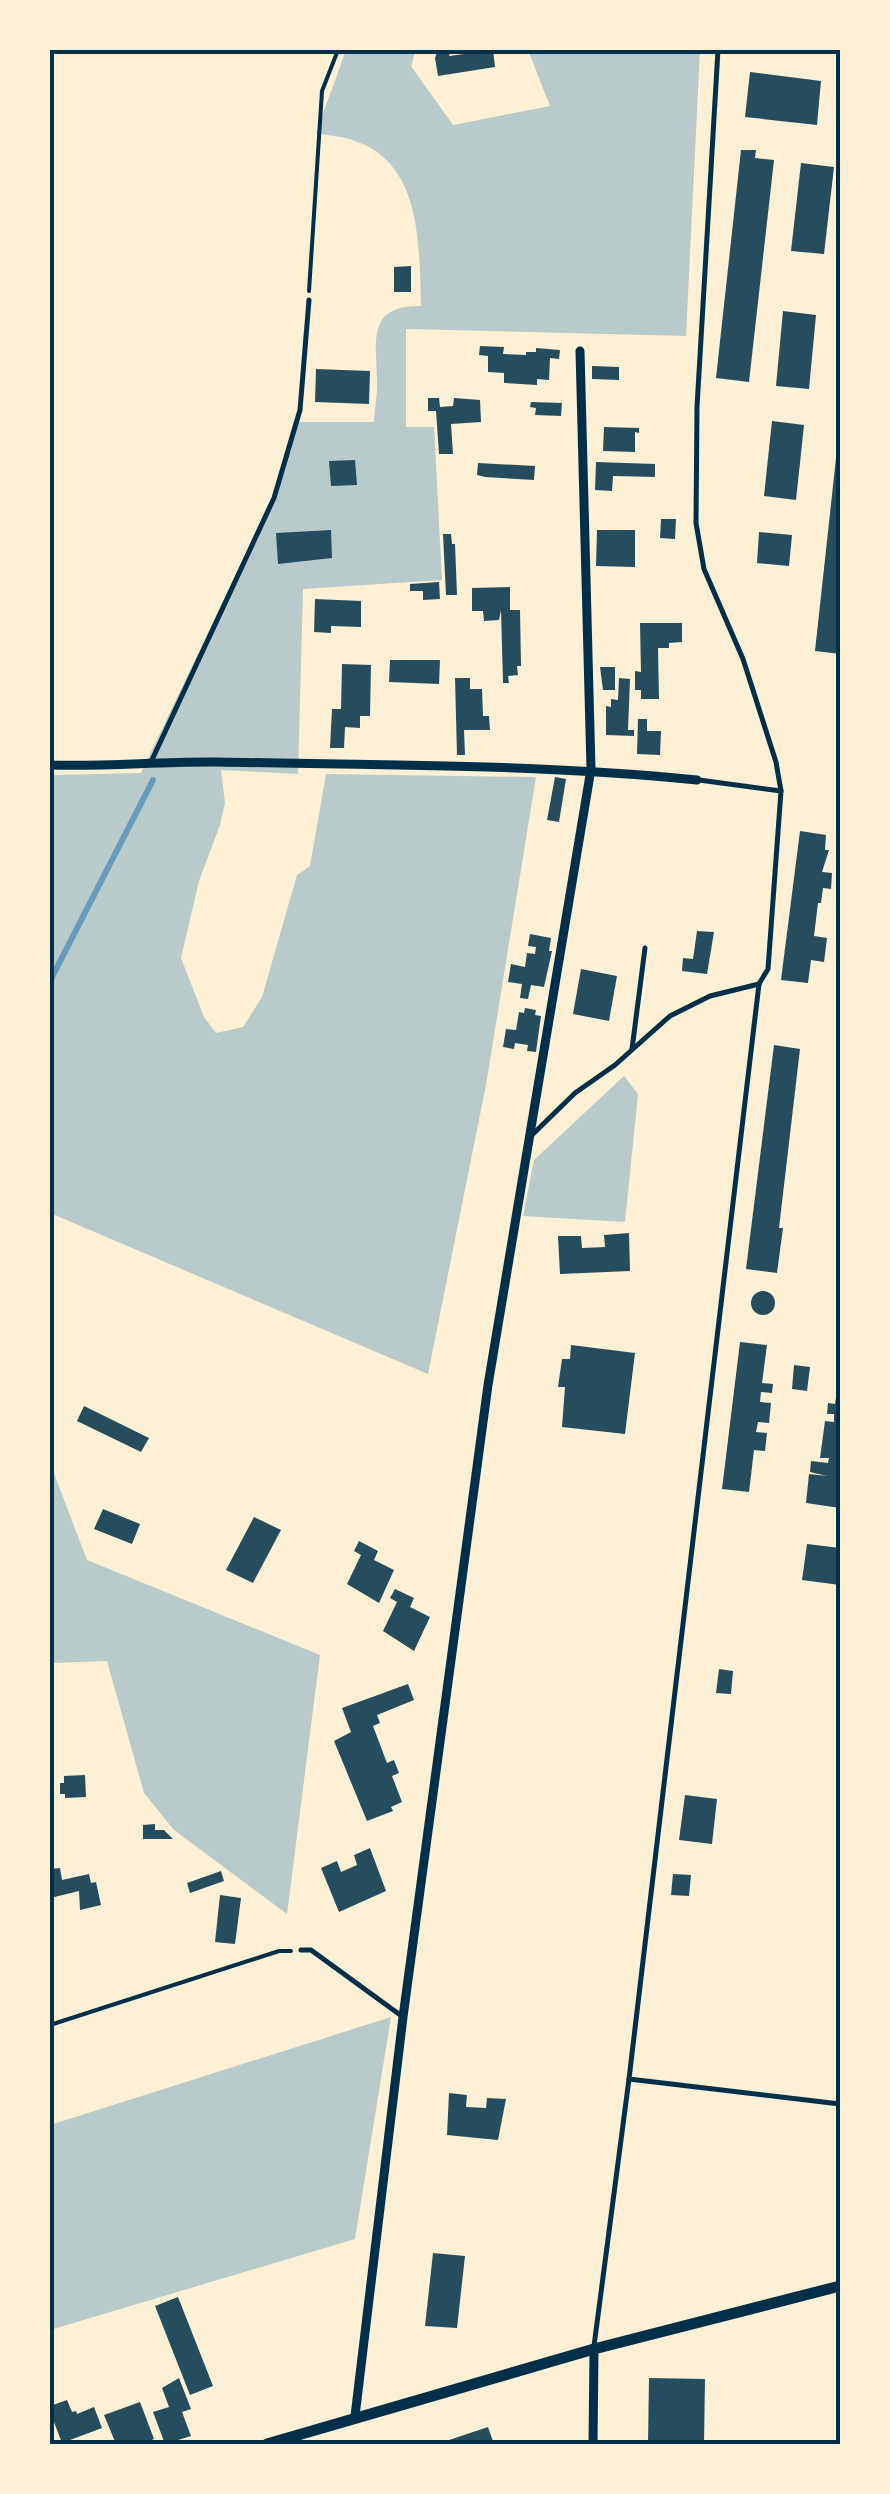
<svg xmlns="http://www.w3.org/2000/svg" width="890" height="2494" viewBox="0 0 890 2494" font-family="Ubuntu,sans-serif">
  <rect width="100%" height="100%" fill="#fdf0d5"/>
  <g fill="#b9caca">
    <path d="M346,50H416L411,66L453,125L550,106L528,50H700L686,336L406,329V427H434L442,580L303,589L298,774L221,770L225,803L220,825L199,881L181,958L204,1017L216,1033L243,1027L262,997L297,875L310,866L326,774L536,777L486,1085L428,1374L50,1213V775L141,773L271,501L294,422H374C374,408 378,395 377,381C376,340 367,305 421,306C419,248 423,164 355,141C343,136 329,136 316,133Z"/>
    <polygon points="624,1076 638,1094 625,1222 523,1216 534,1160"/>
    <polygon points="50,1463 87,1560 320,1655 287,1914 174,1830 144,1793 107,1661 50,1663"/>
    <polygon points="391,2017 355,2239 50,2330 50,2125"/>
  </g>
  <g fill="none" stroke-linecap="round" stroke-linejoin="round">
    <polyline stroke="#669bbc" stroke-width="6" points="50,981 153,780"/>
  </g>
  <g fill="#264d5e">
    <polygon points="438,50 451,50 449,56 493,50 495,67 438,76 435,58"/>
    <polygon points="750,72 821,81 817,125 745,117"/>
    <polygon points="741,150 756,150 755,158 774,160 749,382 716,378"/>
    <polygon points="801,163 834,167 824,254 791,251"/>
    <polygon points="411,266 411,292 394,292 394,267"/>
    <polygon points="783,311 816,315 809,389 776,386"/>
    <polygon points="480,346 504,347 503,354 526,355 526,352 536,352 536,348 560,350 559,359 550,358 549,380 537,379 537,385 504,383 504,373 488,372 488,356 479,355"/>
    <polygon points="592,366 619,367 619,380 592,379"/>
    <polygon points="316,369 370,371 369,404 315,402"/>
    <polygon points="428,398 439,398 440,407 453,406 454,398 480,400 481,422 451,424 453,454 439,454 436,411 428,411"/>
    <polygon points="531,402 562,403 561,416 535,415 536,408 530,407"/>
    <polygon points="772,421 804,425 796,500 764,496"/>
    <polygon points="604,427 639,428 639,433 635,432 635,452 603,451"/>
    <polygon points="837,449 840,449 840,654 815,651"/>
    <polygon points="355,460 357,485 331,486 329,461"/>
    <polygon points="596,462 655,464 655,477 613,476 612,491 595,490"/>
    <polygon points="478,463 535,466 534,480 485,477 477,475"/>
    <polygon points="661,519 676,519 675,539 660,538"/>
    <polygon points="331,530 332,558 278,564 276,533"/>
    <polygon points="597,530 635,530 635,567 596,566"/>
    <polygon points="759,532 792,535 789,566 757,563"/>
    <polygon points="443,534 451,534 452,544 455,544 457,595 446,595"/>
    <polygon points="439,582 440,599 423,600 423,591 410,591 410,584"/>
    <polygon points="510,587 510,610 520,610 521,666 517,666 518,675 508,676 509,683 503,683 501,610 499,620 484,621 483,611 472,611 472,588"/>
    <polygon points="315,599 361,601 361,627 331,626 331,633 314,632"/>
    <polygon points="640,623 682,623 682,642 669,643 669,648 658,648 659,699 641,699 641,690 635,690 635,671 641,672"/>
    <polygon points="390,660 440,660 439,684 389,682"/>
    <polygon points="342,664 371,665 370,716 360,716 360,728 345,727 344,748 330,748 332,709 341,709"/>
    <polygon points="600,667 615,667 615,690 603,690"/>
    <polygon points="455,678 470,678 470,689 482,689 483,716 489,716 490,730 464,730 465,755 457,755"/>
    <polygon points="619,678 630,679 628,730 634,730 634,736 606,735 606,706 611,707 611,699 618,700"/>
    <polygon points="638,719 647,719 647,731 661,731 660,755 637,754"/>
    <polygon points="555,777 566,779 559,822 547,820"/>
    <polygon points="800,831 826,835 825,850 829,850 822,872 832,873 831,889 823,888 821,903 818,903 814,936 827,938 824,962 811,960 808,983 781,980"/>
    <polygon points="697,931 714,932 707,974 682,971 683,958 693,959"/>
    <polygon points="530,934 551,938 549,951 552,951 544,987 531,985 528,999 520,998 522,984 508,982 511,964 525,967 527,953 535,954 536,947 528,946"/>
    <polygon points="581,969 617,976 609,1021 573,1014"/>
    <polygon points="525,1008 536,1010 535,1015 541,1016 536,1052 527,1051 528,1045 515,1043 514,1049 503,1047 506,1029 516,1030 519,1012 524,1013"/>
    <polygon points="774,1045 800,1049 779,1228 783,1228 777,1273 746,1269"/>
    <polygon points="629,1233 630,1271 560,1274 558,1236 581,1236 582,1248 605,1247 604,1235"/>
    <circle cx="763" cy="1303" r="12"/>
    <polygon points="740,1342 767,1345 762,1383 773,1384 772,1393 761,1392 760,1402 771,1403 769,1423 758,1422 756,1432 767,1433 765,1451 754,1450 749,1492 722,1489"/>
    <polygon points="571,1345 635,1353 625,1434 562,1427 565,1387 558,1387 562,1359 570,1359"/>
    <polygon points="794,1365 810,1367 807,1391 792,1389"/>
    <polygon points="838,1385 840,1385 840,1508 806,1503 809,1474 827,1476 810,1472 811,1461 828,1463 829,1458 820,1458 825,1421 834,1422 834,1414 827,1414 828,1403 835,1404"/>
    <polygon points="84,1406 149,1438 141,1452 77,1421"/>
    <polygon points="103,1509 140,1524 132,1544 94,1529"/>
    <polygon points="254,1517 281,1530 253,1583 226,1570"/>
    <polygon points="359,1541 378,1551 374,1560 394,1570 379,1603 347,1584 361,1555 354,1551"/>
    <polygon points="807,1544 840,1548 840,1585 802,1580"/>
    <polygon points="395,1589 414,1598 410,1607 430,1617 414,1651 383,1631 397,1602 390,1598"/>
    <polygon points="719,1669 733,1671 731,1694 716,1693"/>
    <polygon points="408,1684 414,1700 377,1715 380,1723 373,1726 387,1763 394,1760 399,1773 392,1776 402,1802 391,1807 393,1811 367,1821 334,1741 351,1732 342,1708"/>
    <polygon points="85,1775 86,1797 65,1798 65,1794 60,1794 60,1783 64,1783 64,1776"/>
    <polygon points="685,1795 717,1799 712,1844 679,1840"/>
    <polygon points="155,1824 155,1830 164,1830 173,1839 143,1839 143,1825"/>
    <polygon points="370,1848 386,1891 339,1912 321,1868 337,1861 341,1872 357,1865 354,1855"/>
    <polygon points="60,1868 62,1880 89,1874 91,1883 96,1882 101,1905 80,1910 79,1891 50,1898 50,1869"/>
    <polygon points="221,1871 224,1881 190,1893 187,1883"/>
    <polygon points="673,1874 691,1875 689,1896 671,1895"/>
    <polygon points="220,1895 241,1898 235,1944 215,1942"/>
    <polygon points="449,2093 467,2095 466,2107 486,2108 487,2098 506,2099 498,2140 447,2135"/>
    <polygon points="433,2253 465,2256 457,2328 425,2326"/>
    <polygon points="178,2297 213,2386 190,2395 155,2306"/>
    <polygon points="179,2378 191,2409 182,2412 191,2436 165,2444 153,2412 169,2407 162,2388"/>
    <polygon points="649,2378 705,2379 704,2444 648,2444"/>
    <polygon points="67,2400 72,2412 76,2411 77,2414 94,2407 102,2428 62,2443 54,2422 50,2423 50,2406"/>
    <polygon points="140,2402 154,2439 142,2444 116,2444 104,2415"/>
    <polygon points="488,2427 494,2444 440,2444 440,2443"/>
  </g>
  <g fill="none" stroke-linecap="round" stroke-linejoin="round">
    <g stroke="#003049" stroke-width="4">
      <polyline points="309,291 322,91 338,50"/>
      <polyline points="50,2025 279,1951 291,1951"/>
    </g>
    <g stroke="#003049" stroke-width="5">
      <polyline points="151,762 274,498 300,410 309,300"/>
      <polyline points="699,780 781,791"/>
      <polyline points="632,1049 645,948"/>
      <polyline points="532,1135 575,1093 615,1065 670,1016 710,996 759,984 768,969 781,791 776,762 743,659 704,569 696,523 697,407 718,50"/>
      <polyline points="301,1950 311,1950 403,2017"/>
      <polyline points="629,2079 840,2104"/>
      <polyline points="594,2346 629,2079 759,984"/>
    </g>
    <g stroke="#003049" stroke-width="9">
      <path d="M50,765C106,767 162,761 218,762C377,765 538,764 697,780"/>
      <polyline points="355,2416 403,2017 488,1385 591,769 580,351"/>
      <polyline points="593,2444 594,2349"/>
    </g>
    <polyline stroke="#003049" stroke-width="11" points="267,2444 594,2349 840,2286"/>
  </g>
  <rect width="890" height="2494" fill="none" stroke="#fdf0d5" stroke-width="105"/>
  <rect x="52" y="52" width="786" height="2390" fill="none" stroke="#003049" stroke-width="4"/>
</svg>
